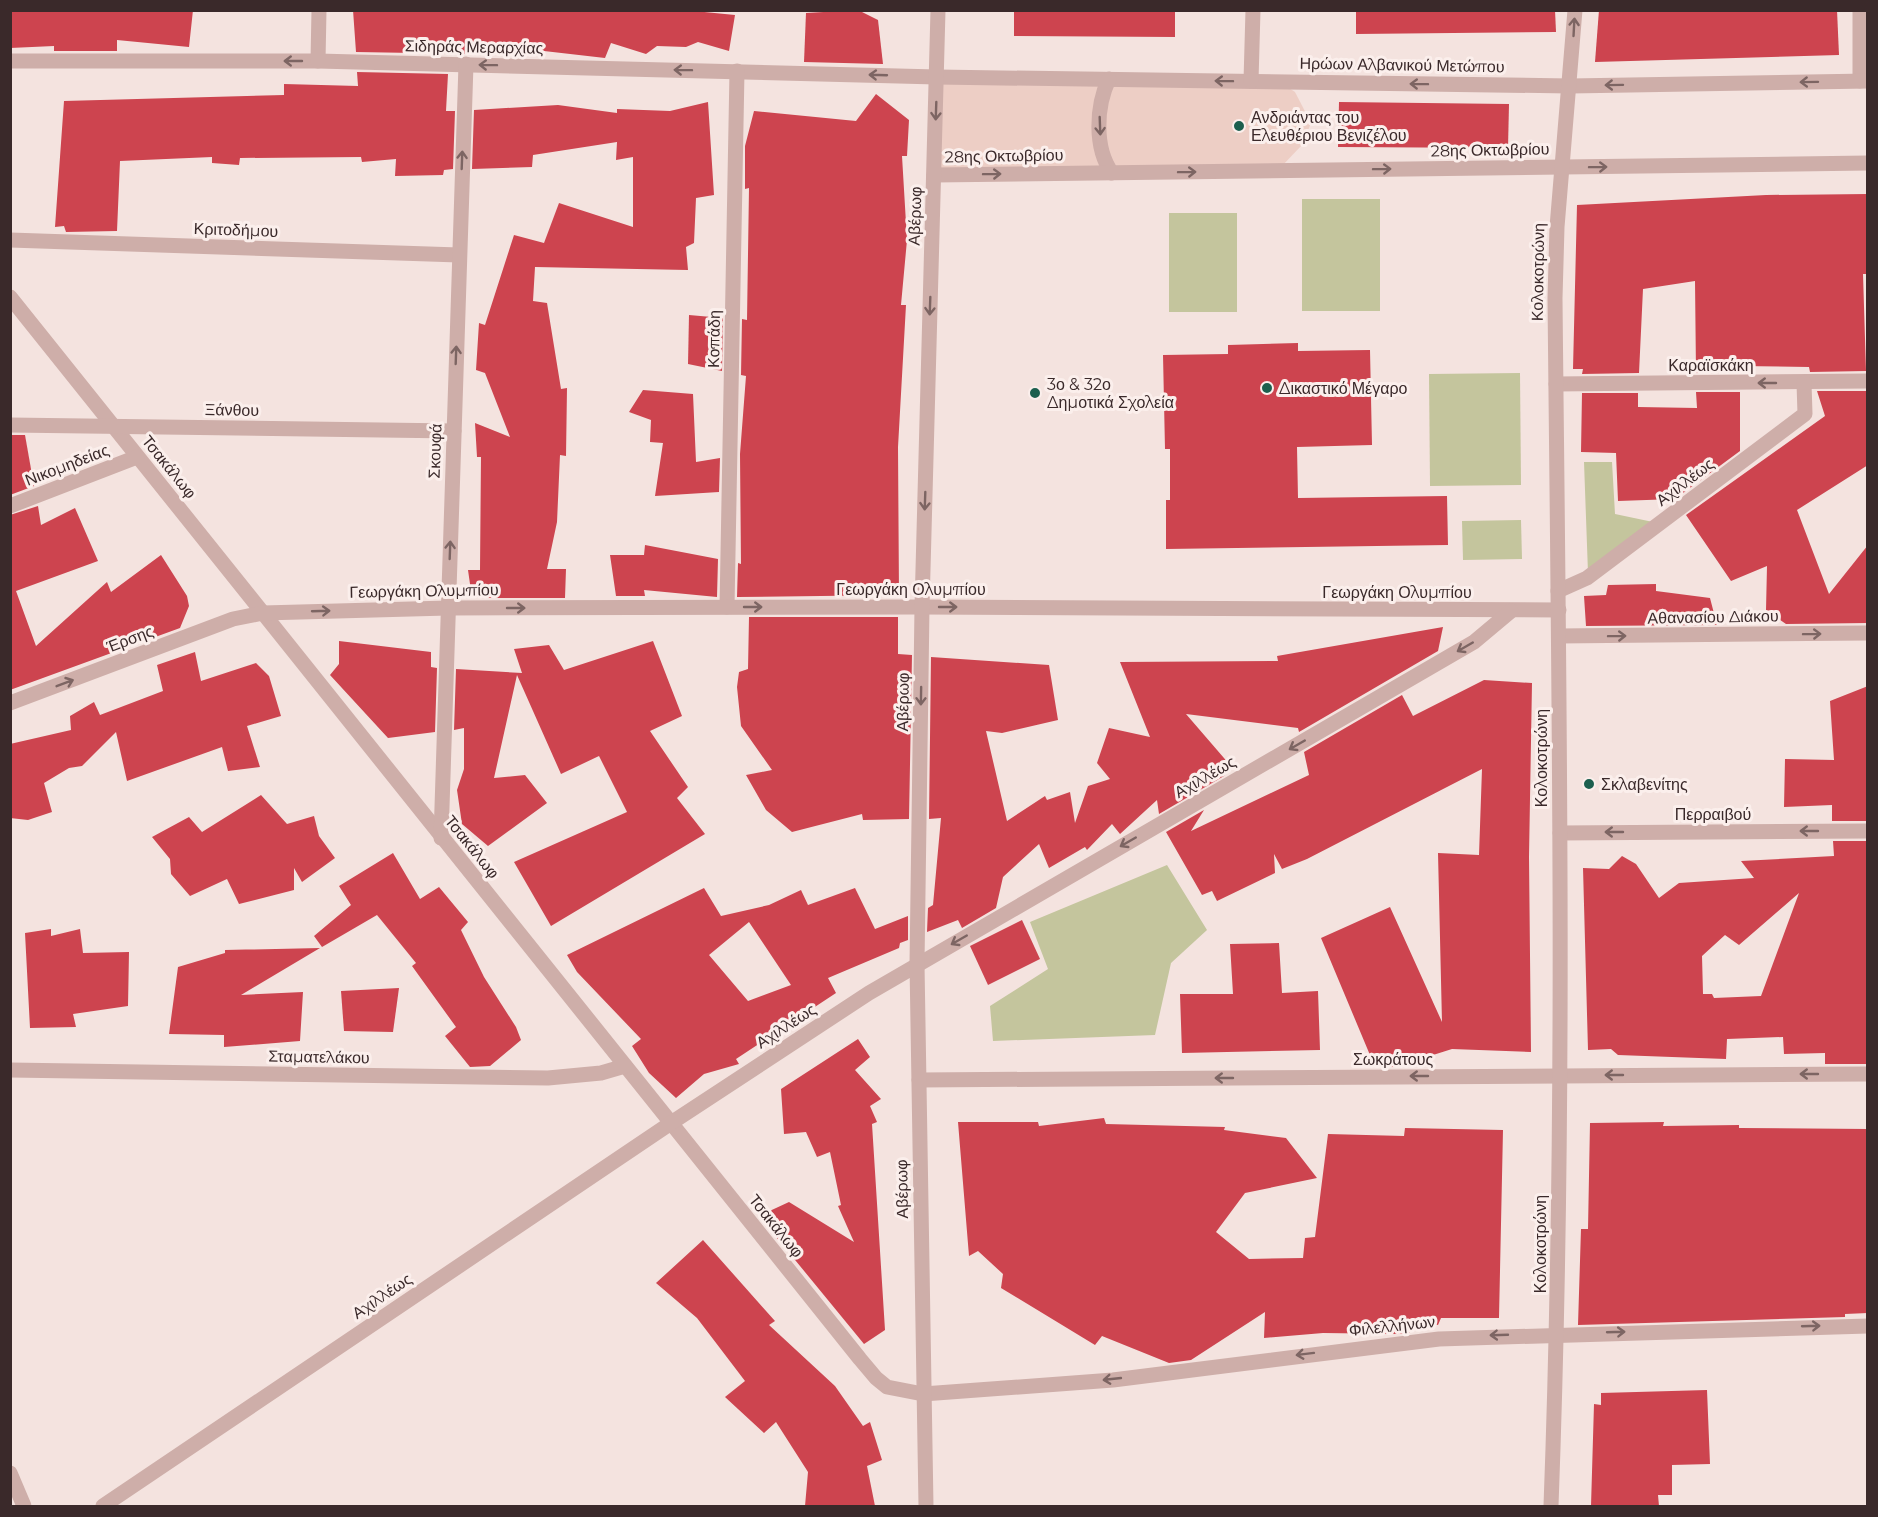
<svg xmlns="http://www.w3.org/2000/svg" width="1878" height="1517" viewBox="0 0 1878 1517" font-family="Montserrat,sans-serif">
  <rect width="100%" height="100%" fill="#f4e3df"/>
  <g fill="#c4c59d">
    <rect x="1302" y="199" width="78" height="112"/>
    <rect x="1169" y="213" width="68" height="99"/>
    <polygon points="1520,373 1521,485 1430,486 1429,374"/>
    <polygon points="1584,462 1612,462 1615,514 1653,522 1588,573"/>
    <polygon points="1521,520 1522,559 1463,560 1462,521"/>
    <polygon points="1167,865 1207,930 1171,963 1155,1035 993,1041 990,1006 1048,969 1030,922"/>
  </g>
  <polygon fill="#edcec5" points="939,81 1283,84 1295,92 1311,123 1302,145 1281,167 939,171"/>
  <g fill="#cd444f" fill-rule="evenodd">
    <polygon points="10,10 193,10 189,47 117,40 117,51 54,51 54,46 10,48"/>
    <polygon points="353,10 684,10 735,15 729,51 698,42 686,47 657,46 646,54 611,43 605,58 544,51 476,47 475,54 356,52"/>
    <polygon points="858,10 878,20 883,64 804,62 806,13"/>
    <polygon points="1014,10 1175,10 1175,37 1014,36"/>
    <polygon points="1356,10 1555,10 1556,32 1356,34"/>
    <polygon points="1599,10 1837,10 1839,55 1595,62"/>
    <polygon points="357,72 448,74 446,111 455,111 453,169 444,170 443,175 395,176 396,159 362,162 361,157 240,158 239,165 212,163 212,157 120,161 117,231 66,232 64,226 55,227 64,101 284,95 284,84 358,86"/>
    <polygon points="876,94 909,120 907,156 902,156 907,240 901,305 906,305 898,447 899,595 737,597 738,563 741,564 740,454 746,376 741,375 742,319 747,320 749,188 745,189 745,146 754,111 856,121"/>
    <polygon points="708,102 714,195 696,198 694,243 686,247 688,270 535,267 533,301 547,303 561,389 567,388 566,456 560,455 557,522 547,569 566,569 565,598 472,598 468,570 480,570 481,457 477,457 475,423 510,437 485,373 476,370 479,323 485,325 514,235 544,243 559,203 633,227 633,157 616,160 617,142 533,155 532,167 472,169 474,110 558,105 617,113 617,109 670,111"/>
    <polygon points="1339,102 1509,104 1508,148 1338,147"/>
    <polygon points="1868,194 1868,274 1863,274 1866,371 1810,372 1809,367 1740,366 1740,372 1696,373 1695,281 1643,289 1639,373 1582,374 1583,369 1573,369 1577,205 1766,195"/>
    <polygon points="689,315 723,318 722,371 688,364"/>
    <polygon points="1298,343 1298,351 1370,350 1372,445 1297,447 1298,498 1447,496 1448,545 1166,549 1166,500 1170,500 1170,449 1165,449 1163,355 1228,354 1228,345"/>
    <polygon points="643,390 693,394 696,462 720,458 719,492 655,496 663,443 650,442 651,420 629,412"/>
    <polygon points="1817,391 1867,391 1868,465 1797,510 1829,594 1868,545 1868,623 1786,624 1766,610 1767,566 1731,581 1686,515 1825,416"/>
    <polygon points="1696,392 1740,392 1740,451 1675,499 1618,501 1616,453 1581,452 1582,393 1638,393 1638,407 1697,408"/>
    <polygon points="10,435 25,435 34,486 10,495"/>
    <polygon points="38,506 41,525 75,508 98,561 16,591 36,646 107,582 111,592 161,555 187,596 189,606 180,628 10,690 10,515"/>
    <polygon points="645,545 718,559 717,597 644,590 645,596 616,596 610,555 644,555"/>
    <polygon points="1656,584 1656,591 1710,598 1717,625 1586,626 1584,596 1606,595 1608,585"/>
    <polygon points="749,617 898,617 898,654 912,655 909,819 863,820 862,814 792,832 766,810 746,775 772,770 741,726 737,687 739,672 748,669"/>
    <polygon points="1443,627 1438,651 1299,732 1298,728 1186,714 1230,765 1224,776 1159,814 1157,800 1120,834 1112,824 1087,850 1085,847 1049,868 1039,844 1003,877 996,908 962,928 958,920 927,932 928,908 933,905 941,818 929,819 931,657 1049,665 1058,720 1002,733 986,731 1007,821 1045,796 1047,800 1070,792 1075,823 1088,786 1110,779 1097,763 1109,728 1150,737 1120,662 1278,661 1277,656"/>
    <polygon points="339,641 431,652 431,667 437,668 435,732 388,738 330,675 339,664"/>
    <polygon points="653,641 682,716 650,731 688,787 677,798 705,834 551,926 514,862 627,812 599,756 561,774 517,675 494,778 525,775 547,803 488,846 462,824 457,790 464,769 464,728 454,730 456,669 522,673 514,649 549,645 564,670"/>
    <polygon points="195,652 201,681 256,663 269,676 281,716 247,726 260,767 228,771 222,747 127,781 116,732 82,766 69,768 44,783 52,812 28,820 10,818 10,744 71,730 70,716 94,702 100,715 163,691 157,665"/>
    <polygon points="1484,680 1532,683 1529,857 1531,1052 1452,1049 1395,1067 1375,1067 1321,938 1390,907 1442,1022 1438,853 1479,855 1482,769 1307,859 1282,869 1274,854 1275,873 1217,901 1212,891 1202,895 1166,832 1204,810 1191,831 1309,775 1304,752 1402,695 1413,716"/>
    <polygon points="1868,686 1868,821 1832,821 1832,805 1784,807 1785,759 1834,760 1830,701"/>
    <polygon points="261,795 287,824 314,816 319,836 335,858 302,882 294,868 294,890 239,904 227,879 190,896 171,874 170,859 152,837 189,817 202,832"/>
    <path d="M1833,841H1868V1064H1825V1053L1784,1054L1783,1037L1727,1039L1726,1059L1618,1055L1611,1049L1588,1050L1583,868L1609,869L1622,856L1636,864L1659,898L1679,883L1754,878L1741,861L1834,856ZM1799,893L1761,996L1714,998L1712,994H1703L1702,956L1725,935L1739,945Z"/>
    <polygon points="393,853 420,899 439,887 468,922 461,930 484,977 516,1027 521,1040 490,1066 470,1067 445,1036 456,1027 412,966 416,963 377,915 322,947 314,936 351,905 339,886"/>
    <path d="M704,888L721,916L769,905L801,890L808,905L855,888L875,929L908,916V940L900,943L899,948L828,978L836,993L736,1059L739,1064L704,1074L676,1098L649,1073L632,1046L641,1039L577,972L567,955ZM749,922L791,985L748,1001L709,955Z"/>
    <polygon points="1022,920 1040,959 988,985 970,946"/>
    <polygon points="51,929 51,936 80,929 83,953 129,952 128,1006 73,1014 76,1027 30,1028 25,933"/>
    <polygon points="1279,943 1282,993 1318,991 1320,1050 1182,1053 1180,994 1233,994 1230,944"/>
    <polygon points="320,948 241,995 303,992 300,1041 224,1047 224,1035 169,1034 178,967 225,953 225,950"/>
    <polygon points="399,988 393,1032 344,1031 341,991"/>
    <polygon points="858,1039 870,1057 855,1070 881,1099 870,1106 877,1122 872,1124 885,1330 864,1344 759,1216 789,1202 854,1242 838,1206 841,1205 830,1152 817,1157 806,1132 784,1134 781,1089"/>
    <polygon points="1104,1118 1106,1124 1225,1127 1224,1130 1286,1138 1317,1178 1245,1193 1216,1232 1249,1259 1303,1258 1305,1238 1315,1237 1328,1134 1404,1136 1405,1128 1503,1130 1499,1318 1441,1318 1438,1325 1409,1320 1410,1333 1399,1334 1323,1333 1264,1338 1265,1312 1191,1360 1169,1363 1102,1336 1095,1345 1001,1288 1003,1274 978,1251 969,1256 958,1122 1038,1122 1039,1126"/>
    <polygon points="1664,1122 1663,1126 1739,1125 1739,1128 1868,1129 1868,1313 1845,1314 1845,1317 1578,1325 1581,1229 1588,1229 1590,1123"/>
    <polygon points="703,1240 775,1321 769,1325 835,1386 863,1426 870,1422 882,1460 867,1466 875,1506 805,1506 808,1472 776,1422 764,1433 725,1397 745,1381 697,1318 656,1283"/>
    <polygon points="1707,1390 1710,1464 1672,1465 1672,1495 1658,1495 1659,1506 1591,1506 1594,1404 1601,1405 1601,1393"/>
  </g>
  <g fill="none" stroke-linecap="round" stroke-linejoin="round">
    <g stroke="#ceaea9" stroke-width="15">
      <polyline points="1860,10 1860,81"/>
      <polyline points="10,61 318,61 937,77 1570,86 1868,81"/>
      <polyline points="318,61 319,10"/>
      <path d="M1109,79C1096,106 1094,148 1112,173"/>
      <polyline points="1251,81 1253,10"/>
      <polyline points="934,175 1868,163"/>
      <polyline points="10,240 459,255"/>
      <polyline points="10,297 860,1359 876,1378 887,1387 923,1394 1113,1380 1439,1339 1868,1326"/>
      <polyline points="1556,384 1868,381"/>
      <polyline points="10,425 454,431"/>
      <polyline points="10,506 137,457"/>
      <polyline points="1558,591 1587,578 1805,414 1804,383"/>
      <polyline points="727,607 737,71"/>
      <polyline points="1559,636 1868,633"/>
      <polyline points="10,703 233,619 263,613 448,608 922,607 1559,610"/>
      <polyline points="1560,833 1868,831"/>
      <polyline points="441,838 466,64"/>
      <polyline points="10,1070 548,1078 601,1073 625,1066"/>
      <polyline points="919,1080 1868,1074"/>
      <polyline points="10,1473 24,1506"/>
      <polyline points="103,1506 671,1123 869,993 1474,642 1511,611"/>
      <polyline points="926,1506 917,964 922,607 938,10"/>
      <path d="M1551,1506C1566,1104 1559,700 1555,298L1557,227L1575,10"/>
    </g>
  </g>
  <defs><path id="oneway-shaft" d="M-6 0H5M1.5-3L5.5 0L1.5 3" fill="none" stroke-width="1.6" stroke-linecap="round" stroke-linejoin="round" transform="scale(1.5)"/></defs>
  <g stroke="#7d6563">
    <use href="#oneway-shaft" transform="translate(1574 27) rotate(-87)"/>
    <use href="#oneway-shaft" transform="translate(293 61) rotate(-180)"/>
    <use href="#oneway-shaft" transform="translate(488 65) rotate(-179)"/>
    <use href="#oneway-shaft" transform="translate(683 70) rotate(-179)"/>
    <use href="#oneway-shaft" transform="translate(878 75) rotate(-178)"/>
    <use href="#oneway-shaft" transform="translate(1224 81) rotate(-179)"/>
    <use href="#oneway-shaft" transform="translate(1809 82) rotate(179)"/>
    <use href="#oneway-shaft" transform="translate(1419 84) rotate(-179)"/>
    <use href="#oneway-shaft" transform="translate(1614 85) rotate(179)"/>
    <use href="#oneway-shaft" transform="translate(936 111) rotate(92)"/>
    <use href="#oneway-shaft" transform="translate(1100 126) rotate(88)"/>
    <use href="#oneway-shaft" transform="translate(462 160) rotate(-88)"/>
    <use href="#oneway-shaft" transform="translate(1598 167) rotate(-1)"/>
    <use href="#oneway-shaft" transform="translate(1382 169) rotate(-1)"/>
    <use href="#oneway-shaft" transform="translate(1187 172) rotate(-1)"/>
    <use href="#oneway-shaft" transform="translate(992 174) rotate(-1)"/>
    <use href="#oneway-shaft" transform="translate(930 306) rotate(92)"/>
    <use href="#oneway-shaft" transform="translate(456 355) rotate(-88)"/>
    <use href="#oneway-shaft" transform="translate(1767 383) rotate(180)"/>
    <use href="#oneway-shaft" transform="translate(925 501) rotate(92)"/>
    <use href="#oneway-shaft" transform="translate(450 550) rotate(-88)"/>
    <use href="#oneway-shaft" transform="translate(753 607)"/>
    <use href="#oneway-shaft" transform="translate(948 607)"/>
    <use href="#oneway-shaft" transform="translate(516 608)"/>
    <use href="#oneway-shaft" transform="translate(321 611) rotate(-2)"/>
    <use href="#oneway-shaft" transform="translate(1812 634) rotate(-1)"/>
    <use href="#oneway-shaft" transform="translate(1617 636) rotate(-1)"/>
    <use href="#oneway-shaft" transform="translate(1465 647) rotate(150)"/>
    <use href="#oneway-shaft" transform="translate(65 683) rotate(-21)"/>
    <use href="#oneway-shaft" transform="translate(921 696) rotate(91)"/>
    <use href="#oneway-shaft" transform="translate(1297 745) rotate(150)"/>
    <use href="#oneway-shaft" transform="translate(1809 831) rotate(180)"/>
    <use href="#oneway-shaft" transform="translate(1614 832) rotate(180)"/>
    <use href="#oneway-shaft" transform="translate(1128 842) rotate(150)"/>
    <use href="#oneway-shaft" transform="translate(959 940) rotate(150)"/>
    <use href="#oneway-shaft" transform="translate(1809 1074) rotate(180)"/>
    <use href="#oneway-shaft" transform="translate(1614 1075) rotate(180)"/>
    <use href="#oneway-shaft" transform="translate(1419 1076) rotate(180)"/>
    <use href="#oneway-shaft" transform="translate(1224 1078) rotate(180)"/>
    <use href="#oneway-shaft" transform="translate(1811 1326) rotate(-2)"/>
    <use href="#oneway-shaft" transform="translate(1616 1332) rotate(-2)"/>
    <use href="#oneway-shaft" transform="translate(1499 1335) rotate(178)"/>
    <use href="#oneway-shaft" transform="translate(1305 1354) rotate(173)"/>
    <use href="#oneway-shaft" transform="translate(1112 1379) rotate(174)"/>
  </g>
  <g fill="#1c5f4e" stroke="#fbefec" stroke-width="2">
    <circle cx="1239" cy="126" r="6"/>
    <circle cx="1267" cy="388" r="6"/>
    <circle cx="1035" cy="393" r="6"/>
    <circle cx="1589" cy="784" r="6"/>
  </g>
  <g text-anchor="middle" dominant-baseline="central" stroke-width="6" stroke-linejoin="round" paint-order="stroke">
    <g font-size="16" fill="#3a292a" stroke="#fbefec">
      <text transform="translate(474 47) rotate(1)">Σιδηράς Μεραρχίας</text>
      <text transform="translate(1402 65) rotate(1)">Ηρώων Αλβανικού Μετώπου</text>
      <text transform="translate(1490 150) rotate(-1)">28ης Οκτωβρίου</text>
      <text transform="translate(1004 156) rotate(-1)">28ης Οκτωβρίου</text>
      <text transform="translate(915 216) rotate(-88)">Αβέρωφ</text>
      <text transform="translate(236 230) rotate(2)">Κριτοδήμου</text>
      <text transform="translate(1538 272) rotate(-89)">Κολοκοτρώνη</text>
      <text transform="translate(714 339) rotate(-89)">Κοπάδη</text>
      <text x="1711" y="365">Καραϊσκάκη</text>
      <text transform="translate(232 410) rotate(1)">Ξάνθου</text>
      <text transform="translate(435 451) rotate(-88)">Σκουφά</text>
      <text transform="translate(67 465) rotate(-21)">Νικομηδείας</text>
      <text transform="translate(169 467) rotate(51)">Τσακάλωφ</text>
      <text transform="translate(1685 482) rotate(-37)">Αχιλλέως</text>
      <text x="911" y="589">Γεωργάκη Ολυμπίου</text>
      <text transform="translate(424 591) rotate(-1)">Γεωργάκη Ολυμπίου</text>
      <text x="1397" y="592">Γεωργάκη Ολυμπίου</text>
      <text transform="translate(1713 617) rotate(-1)">Αθανασίου Διάκου</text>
      <text transform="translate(130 639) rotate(-21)">Έρσης</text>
      <text transform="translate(903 702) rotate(-89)">Αβέρωφ</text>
      <text transform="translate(1541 758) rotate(-90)">Κολοκοτρώνη</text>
      <text transform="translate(1205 777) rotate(-30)">Αχιλλέως</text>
      <text x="1713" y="814">Περραιβού</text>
      <text transform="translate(472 847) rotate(51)">Τσακάλωφ</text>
      <text transform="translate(786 1026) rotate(-33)">Αχιλλέως</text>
      <text transform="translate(319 1057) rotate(1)">Σταματελάκου</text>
      <text x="1393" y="1059">Σωκράτους</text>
      <text transform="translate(902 1189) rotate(-91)">Αβέρωφ</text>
      <text transform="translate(776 1226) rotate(51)">Τσακάλωφ</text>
      <text transform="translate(1540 1244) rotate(-90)">Κολοκοτρώνη</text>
      <text transform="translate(382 1296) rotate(-34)">Αχιλλέως</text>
      <text transform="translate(1392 1326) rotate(-6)">Φιλελλήνων</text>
    </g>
    <g font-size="16" fill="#3a292a" stroke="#fbefec" text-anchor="start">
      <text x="1251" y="117">Ανδριάντας του<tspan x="1251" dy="18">Ελευθέριου Βενιζέλου</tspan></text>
      <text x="1047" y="384">3ο &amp; 32ο<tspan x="1047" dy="18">Δημοτικά Σχολεία</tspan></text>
      <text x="1279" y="388">Δικαστικό Μέγαρο</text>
      <text x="1601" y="784">Σκλαβενίτης</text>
    </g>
  </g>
  <rect width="1878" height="1517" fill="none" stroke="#3a292a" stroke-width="24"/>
</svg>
